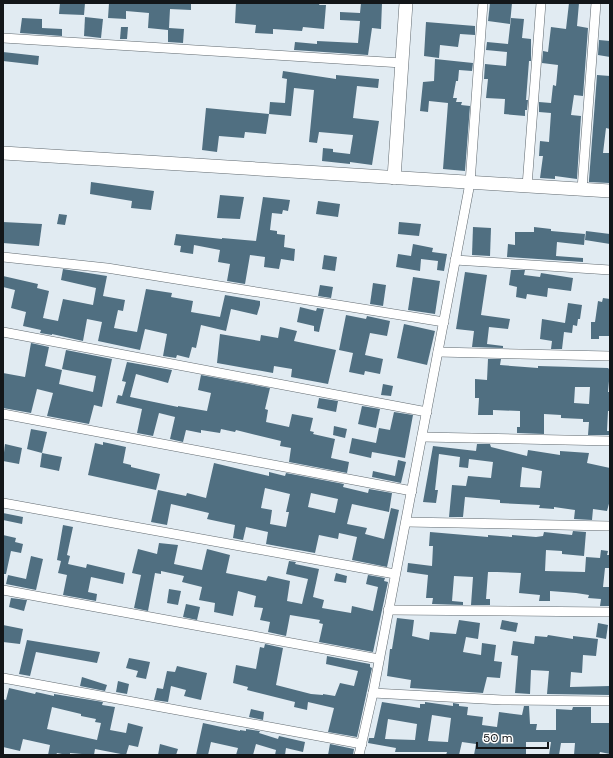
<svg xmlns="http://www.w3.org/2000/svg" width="613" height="758" viewBox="0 0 613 758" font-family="'DM Sans',sans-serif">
  <rect width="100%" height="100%" fill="#e1ebf2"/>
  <g fill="#506f81" fill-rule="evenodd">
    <polygon points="60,3 85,3 84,15 59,14"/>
    <polygon points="109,3 191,3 191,10 170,9 169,28 184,29 183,43 168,42 168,30 148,28 149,13 126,11 126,19 108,18"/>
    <polygon points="236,3 320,3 319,5 326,5 324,29 303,27 302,31 273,29 273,34 255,33 256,25 235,23"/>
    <polygon points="361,3 382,3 381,29 372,28 368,55 294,50 295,42 317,44 317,41 358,43 360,21 340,20 340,12 360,13"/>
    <polygon points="490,3 512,3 510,24 488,21"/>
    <polygon points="569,3 579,3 577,26 588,28 583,96 574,95 571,115 581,116 577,179 555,176 555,179 540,178 543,156 539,156 540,141 549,142 551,113 539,112 539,102 551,103 553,85 556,86 558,65 542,63 543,51 548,52 551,27 566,29"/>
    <polygon points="85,17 103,19 101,38 84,36"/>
    <polygon points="22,18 42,19 42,28 62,29 62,36 20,33"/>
    <polygon points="511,18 524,19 522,38 531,39 531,61 529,61 526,100 528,100 527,110 525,110 525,116 504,114 505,99 486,98 488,79 484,79 485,64 506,66 507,52 486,50 487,42 508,44"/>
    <polygon points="426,22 475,26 475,35 460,34 458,47 440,45 439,58 424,56"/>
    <polygon points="121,27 128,27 127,39 120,39"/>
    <polygon points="599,40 610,41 610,57 598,55"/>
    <polygon points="3,52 39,56 38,65 3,61"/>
    <polygon points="435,59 473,63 472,71 459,70 458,81 456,81 453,98 457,98 456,102 462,102 461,105 470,106 465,171 443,169 448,103 429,101 428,112 420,111 423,82 434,81"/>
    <polygon points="283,71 336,79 336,75 379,79 378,88 357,86 353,118 379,121 372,165 350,162 350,164 322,161 323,148 333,149 333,152 350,154 353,135 319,132 317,143 309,142 314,90 294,88 291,116 269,114 270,102 285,103 287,79 282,78"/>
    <polygon points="597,75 610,76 610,129 606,128 603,153 610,153 609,183 589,182 589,180"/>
    <polygon points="206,108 269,114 266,134 245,132 244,138 219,136 217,152 202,150"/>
    <polygon points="91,182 154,191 151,210 131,208 132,201 90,194"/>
    <polygon points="220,195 244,197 240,219 217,218"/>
    <polygon points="263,197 290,200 288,211 283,210 282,214 272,213 270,230 277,231 277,234 285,235 284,247 295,249 294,261 281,259 279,269 264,267 265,257 250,255 245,284 227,281 230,264 218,262 220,250 194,245 193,254 180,252 181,246 174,245 176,234 222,239 222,238 256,241"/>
    <polygon points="318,201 340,204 338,217 316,214"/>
    <polygon points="59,214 67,215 65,225 57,224"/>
    <polygon points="3,222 42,224 39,246 3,243"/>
    <polygon points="399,222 421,224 419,236 398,234"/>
    <polygon points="473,227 491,228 490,256 472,255"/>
    <polygon points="534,227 551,229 551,231 585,234 584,245 557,242 556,256 583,258 583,262 507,257 508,244 515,245 515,232 534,232"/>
    <polygon points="586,231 610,234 610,244 585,240"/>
    <polygon points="413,244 433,248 432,252 447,254 444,271 437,270 438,261 421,259 420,271 396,267 398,254 411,256"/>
    <polygon points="324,255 337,257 335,271 322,269"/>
    <polygon points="63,269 107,276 103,296 125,300 123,311 118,310 114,328 137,332 146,289 172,293 171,297 193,301 191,312 220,317 225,295 260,301 260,305 257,315 231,309 226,331 201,325 196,348 192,347 189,358 177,355 176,358 163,356 167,334 145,329 140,350 98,341 102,322 87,319 83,341 52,334 52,335 40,333 41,330 23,326 26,312 11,308 15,290 3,287 3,276 38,284 37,288 49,291 43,318 58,321 63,299 93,305 96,288 61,280"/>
    <polygon points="511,270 525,270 524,275 540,277 541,273 573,278 571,291 548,288 547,297 527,294 526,299 516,297 517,287 509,285"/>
    <polygon points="465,272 487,275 481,315 510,319 508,329 489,327 487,344 503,346 503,348 472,347 474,331 456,329"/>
    <polygon points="413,277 440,281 435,314 408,310"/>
    <polygon points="373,283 386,285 383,306 370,304"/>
    <polygon points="320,285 333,287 331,298 318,296"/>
    <polygon points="603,298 610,299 610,336 599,336 599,339 591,339 591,322 595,322 598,301 602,302"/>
    <polygon points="568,303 582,305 580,319 578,319 577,326 573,325 572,333 564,332 562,349 551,349 552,341 540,339 542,319 565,323"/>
    <polygon points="300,307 316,311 317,308 324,309 319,332 314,331 314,326 297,322"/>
    <polygon points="346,315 366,319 367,316 390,321 387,336 370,333 365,355 383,359 380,374 365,371 364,375 349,372 353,353 339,350"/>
    <polygon points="404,324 435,331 427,365 397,358"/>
    <polygon points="280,327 297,331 294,341 336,350 328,384 291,377 292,369 274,366 273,373 217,363 220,334 260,341 261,335 278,338"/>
    <polygon points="31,343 49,347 45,366 62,370 59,384 93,392 96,376 62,369 66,350 112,359 102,407 94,405 89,424 47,416 53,393 37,389 31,413 3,408 3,373 25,377"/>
    <path d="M488,359H501L500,365L538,368V366L608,368L610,370L608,392H610V411H608L607,431H610V435H588L589,422H583V419L561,418V415L544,414V434L517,433V427H520V411L493,410V415H478L479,398H475V379L487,380ZM575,387H590L589,404L574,403Z"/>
    <polygon points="127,362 172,370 168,383 136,374 130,397 178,407 178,406 207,411 211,393 198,390 201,375 270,388 265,409 268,410 266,422 289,427 292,414 313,418 310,431 314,432 313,434 335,439 331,458 349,462 347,473 289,462 291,448 280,446 281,441 236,430 235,432 221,429 220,433 201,430 201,433 186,430 183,442 170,439 175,417 159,413 153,436 137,433 142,409 116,403 118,395 122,396 126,382 122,381"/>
    <polygon points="383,384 393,386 391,396 381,395"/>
    <polygon points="319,398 338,401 336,412 317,408"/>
    <polygon points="362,406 380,409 376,428 358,424"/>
    <polygon points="394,412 413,415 405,458 372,452 371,458 349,453 352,438 376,443 379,428 390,430"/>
    <polygon points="334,426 347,429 345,438 333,435"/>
    <polygon points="31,429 47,432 42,453 27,449"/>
    <polygon points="103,442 126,447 123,463 131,465 131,467 160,474 156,490 88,475 95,443 103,445"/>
    <polygon points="5,444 22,448 19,464 3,461"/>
    <path d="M477,444H490L491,447L527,456L528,450L560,455V451L589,453L587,463L610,468V500L607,511L593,509L592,520L574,519L575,510L554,507V509L539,508L540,505L500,503V500L465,497L463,517H449L452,485L466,486L468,476L491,478L493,462L469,459L468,468L459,467L460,457L439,454L435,490H438L436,503L423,502L433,446L476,451ZM522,467L542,471L540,488L520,487Z"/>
    <polygon points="42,453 62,457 59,471 40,467"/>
    <polygon points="398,460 406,462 401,483 372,477 373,471 395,476"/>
    <path d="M214,463L269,476V472L285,476L286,473L344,484L343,487L368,493L369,489L392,493L389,512L352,504L347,524L367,528L365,534L384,539L391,508L399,510L387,567L352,560L357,537L339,533L338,539L319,535L315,553L266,544L268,532L246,527L243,540L233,538L235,525L207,519L209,513L171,504L167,525L151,522L158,490L186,496L187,493L206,498ZM265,488L290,494L286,512H289L286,527L270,524L272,510L261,508ZM311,493L338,499L335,513L308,507Z"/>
    <polygon points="3,513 23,517 22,524 3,520"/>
    <polygon points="63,525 73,527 67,555 70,556 68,564 86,568 87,564 125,573 123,584 91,577 88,592 97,594 96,601 63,595 67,575 58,573 61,561 57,560"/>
    <polygon points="573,531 586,532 584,556 562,554 562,551 546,550 545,571 585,572 586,557 600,558 601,550 608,551 607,555 610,555 610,568 605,568 603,587 610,587 610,606 600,606 601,599 588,598 589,595 576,593 550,591 550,601 539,601 540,595 519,593 521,573 497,572 488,572 486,599 490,599 490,605 471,605 473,577 454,576 452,601 463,602 463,605 432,604 433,598 426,598 428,575 407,572 408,563 432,566 433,546 429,546 430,532 488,537 488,535 512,537 512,535 536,537 543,536 544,532 572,535"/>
    <polygon points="3,535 16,538 15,542 23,544 21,553 11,551 6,574 3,574"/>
    <polygon points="159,543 178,545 174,564 202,570 207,549 230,555 226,573 266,581 268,576 290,581 287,601 302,604 308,579 286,574 289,561 296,562 295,564 319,569 313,597 324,600 322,608 351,613 352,606 373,611 378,587 366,584 368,575 385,578 384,581 388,582 373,652 319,642 323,624 319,623 320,620 290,615 286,636 268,632 270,622 260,620 263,608 254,607 256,596 238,591 233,616 214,612 215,603 199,600 202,587 182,582 184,576 161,571 161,574 155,573 148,611 134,608 141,575 132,573 138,549 157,554"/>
    <polygon points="31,556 43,559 36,590 6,584 8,575 26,579"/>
    <polygon points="336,573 347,576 346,583 334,581"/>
    <polygon points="169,589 181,591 178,605 167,603"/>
    <polygon points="11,598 27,600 24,611 9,607"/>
    <polygon points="186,604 200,607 197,620 183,617"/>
    <polygon points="397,618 414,620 412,636 429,640 430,632 456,634 459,620 480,623 478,639 466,637 463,652 481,655 482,643 496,645 494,661 502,662 500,678 487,677 483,693 410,688 411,680 387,676 390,649 392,649"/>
    <polygon points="502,620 518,623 516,632 500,629"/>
    <polygon points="598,623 608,625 606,639 596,637"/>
    <polygon points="3,625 23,629 20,644 3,642"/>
    <polygon points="548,635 573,639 573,636 598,639 596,656 583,655 582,673 571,672 570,687 610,686 610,695 547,694 549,671 531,670 530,694 515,693 518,656 511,655 513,641 534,644 535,636 547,637"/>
    <polygon points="27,640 100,652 97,663 36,652 30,676 19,674"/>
    <polygon points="265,644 283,648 276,685 311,694 323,695 323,694 335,696 340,683 354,686 358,671 326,664 327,656 370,664 370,667 372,668 357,737 328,732 334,708 308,702 307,710 294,707 295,702 247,690 248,687 233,683 236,665 256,669 260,647 264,648"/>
    <polygon points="129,658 150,662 146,679 136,677 138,671 126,668"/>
    <polygon points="177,666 207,673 201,700 184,696 186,690 171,686 168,702 154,700 157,688 163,689 167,671 175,672"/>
    <polygon points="82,677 107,685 105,691 80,686"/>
    <polygon points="118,681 129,684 127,694 116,692"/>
    <path d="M9,688L35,694L36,692L54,696V694L103,702L102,705L115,707L110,730L126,733L128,723L143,727L138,747L129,745L126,755L95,749L94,755L70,753V755H67L57,753L56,755H48L50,745L23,739L20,751L3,747V699L6,700ZM52,707L81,714V716L96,719L95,722L101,723L97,740L47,729Z"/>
    <path d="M382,702L420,708V704H425V702L453,706V703L459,704V706L468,707L467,715L483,717L482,725L497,727L499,712L522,715L524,706H529L530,724H537L536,730H556V709L572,710L573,707H591V723H610V754L600,752L599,755H574L575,743H561L559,755H549L551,742H526V755H474L476,744L462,742L459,755H446L447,752H395L396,748L368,743L369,738H374ZM432,715L451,718L448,742L428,741ZM388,719L417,724L415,740L385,739Z"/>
    <polygon points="251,709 264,712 263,720 249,717"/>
    <polygon points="203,723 240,731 240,730 246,731 246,729 260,731 259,733 278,739 279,736 305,742 303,752 286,748 285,755 275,755 276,750 256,744 253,755 236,755 238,748 211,742 208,755 196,755"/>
    <polygon points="160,744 178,749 176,755 158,755"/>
    <polygon points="330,744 354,749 353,755 328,755"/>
  </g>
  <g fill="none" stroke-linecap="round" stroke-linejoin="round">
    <defs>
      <g id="street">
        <polyline points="3,38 402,63"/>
        <polyline points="527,186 541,3"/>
        <polyline points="582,189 596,3"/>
        <polyline points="3,257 107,268 444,322"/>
        <polyline points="455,260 610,270"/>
        <polyline points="3,332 427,412"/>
        <polyline points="438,352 610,356"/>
        <polyline points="3,414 412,491"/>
        <polyline points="422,437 610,441"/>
        <polyline points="3,503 395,574"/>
        <polyline points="406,522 610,526"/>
        <polyline points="3,590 379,659"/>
        <polyline points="388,610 610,612"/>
        <polyline points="3,678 362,744"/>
        <polyline points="373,693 502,700 610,701"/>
        <polyline points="359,755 373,693 470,183 483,3"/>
      </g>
      <g id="secondary">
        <polyline points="3,153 610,191"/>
        <polyline points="394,178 406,3"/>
      </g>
    </defs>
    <use href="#street" stroke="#616a70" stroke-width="10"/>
    <use href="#secondary" stroke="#616a70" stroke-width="14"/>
    <use href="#street" stroke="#fff" stroke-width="9"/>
    <use href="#secondary" stroke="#fff" stroke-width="13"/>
  </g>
  <rect width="613" height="758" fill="none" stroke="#131619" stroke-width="8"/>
  <path d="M477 742v6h71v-6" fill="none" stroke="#131619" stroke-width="2"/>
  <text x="483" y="742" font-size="12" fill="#131619" stroke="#ffffff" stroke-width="3" paint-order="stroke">50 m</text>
</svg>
